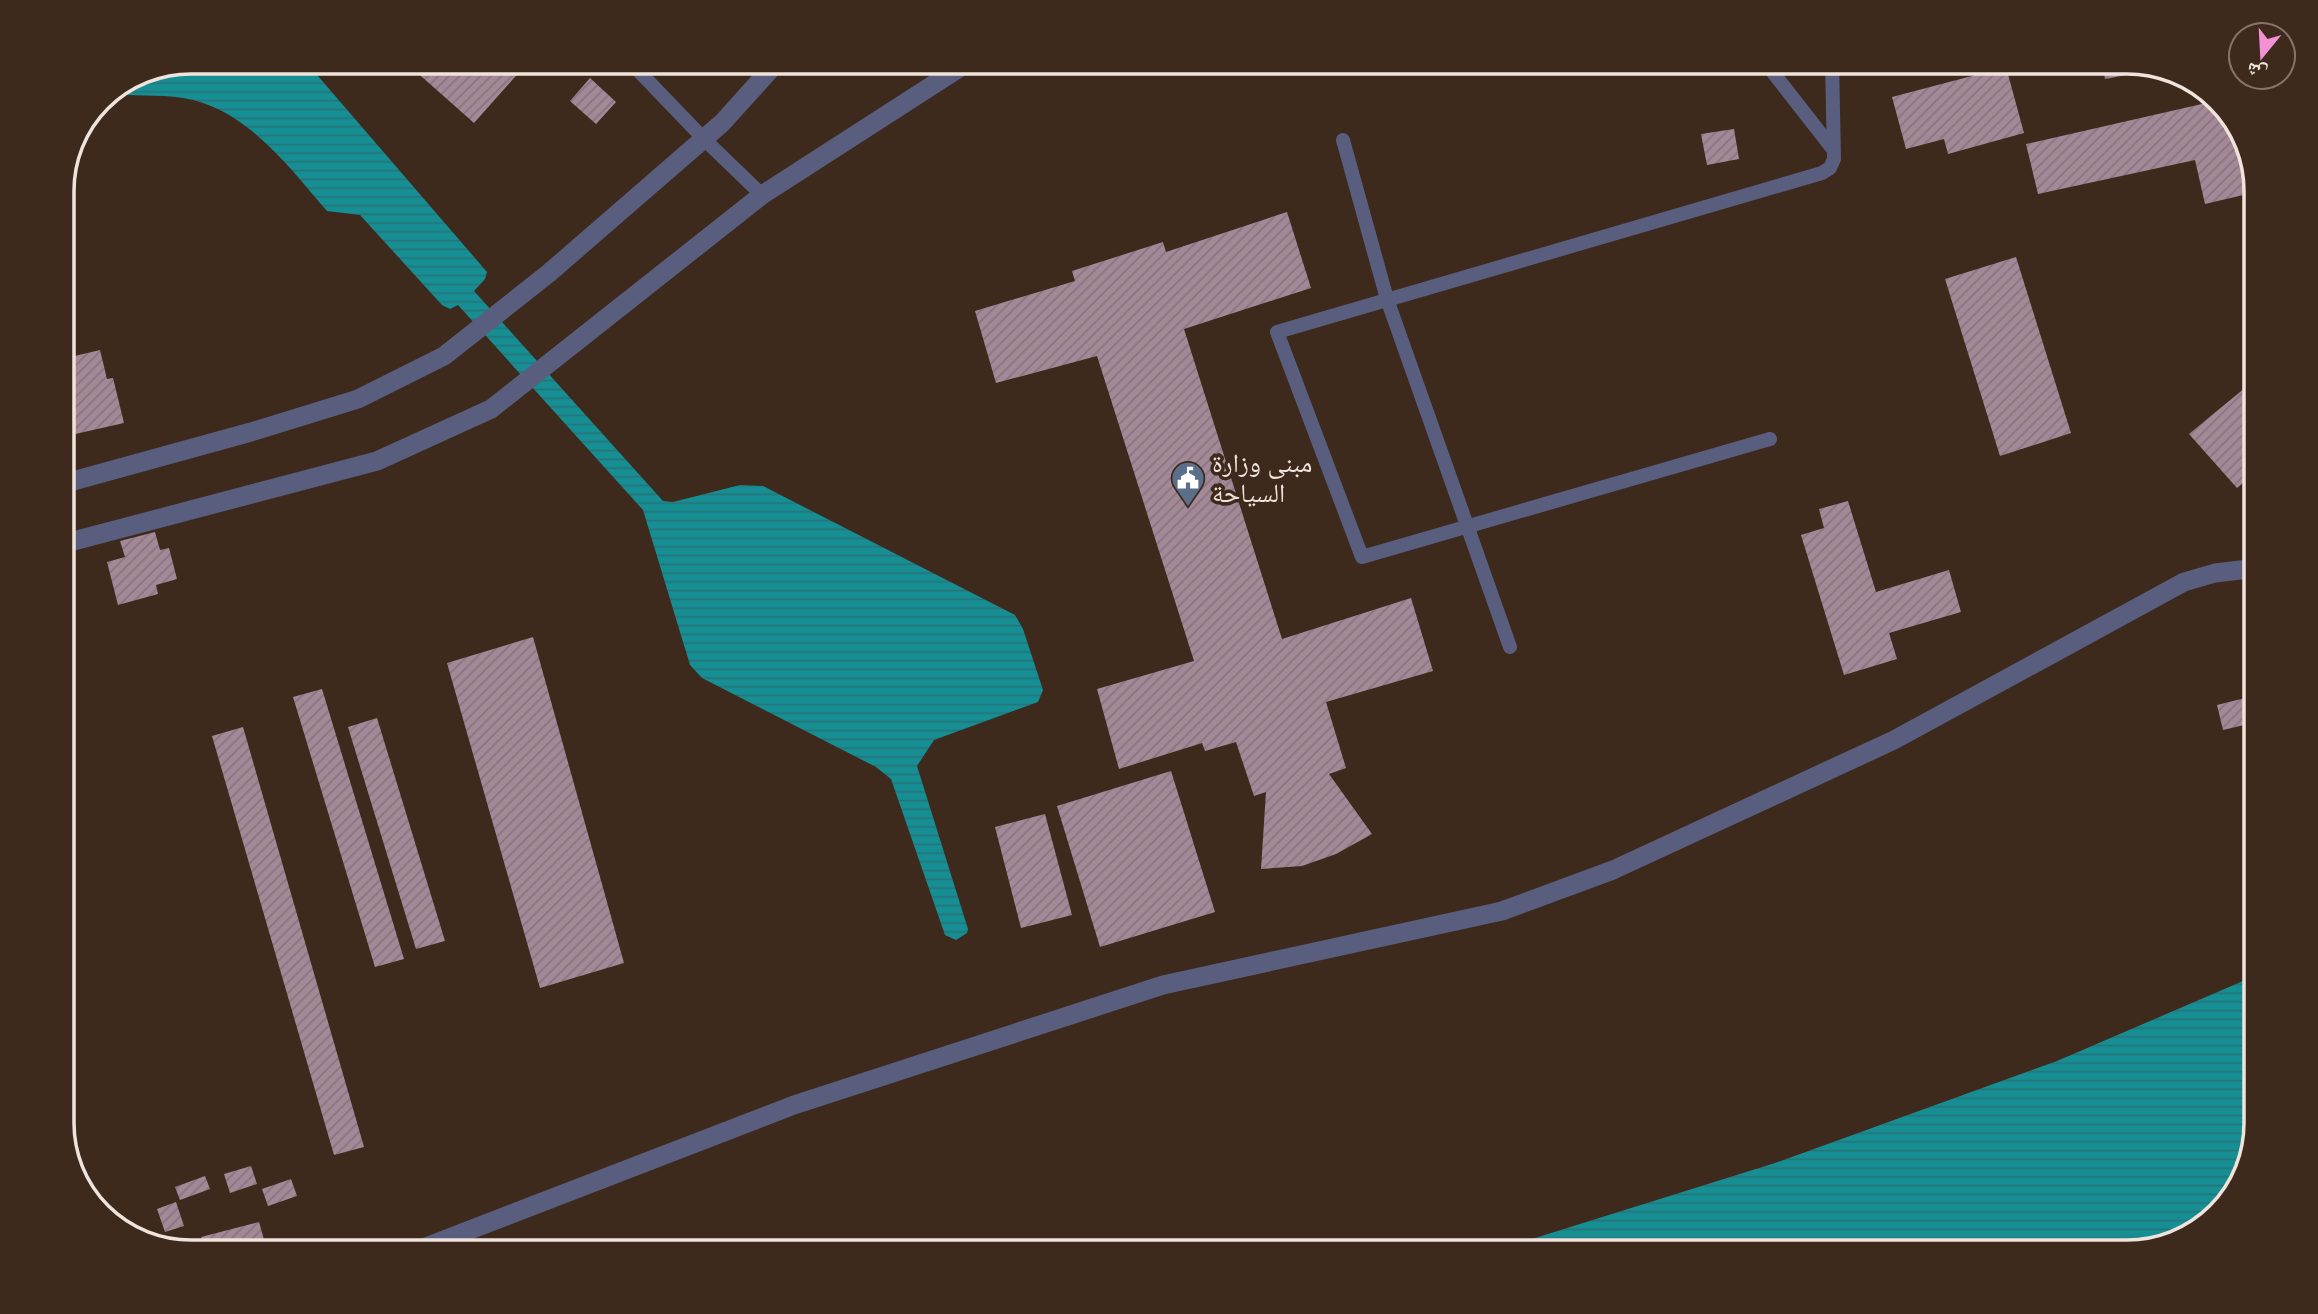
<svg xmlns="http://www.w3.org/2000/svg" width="2318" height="1314" viewBox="0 0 2318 1314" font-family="Figtree,'Noto Naskh Arabic',sans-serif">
  <defs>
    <pattern id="water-rules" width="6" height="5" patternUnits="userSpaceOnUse" patternTransform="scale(1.75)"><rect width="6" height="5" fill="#158e94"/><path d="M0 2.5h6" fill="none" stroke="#277477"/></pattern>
    <pattern id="building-hatch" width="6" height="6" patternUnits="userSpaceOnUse" patternTransform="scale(1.75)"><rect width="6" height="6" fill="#a38997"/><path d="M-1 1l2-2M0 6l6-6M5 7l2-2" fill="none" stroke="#88747e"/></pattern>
  </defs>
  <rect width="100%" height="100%" fill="#3d2a1d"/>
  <g fill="url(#water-rules)">
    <path d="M190,61H305L487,272L485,279L474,291L663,501L673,502L740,485L763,486L1015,615L1023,629L1043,690L1038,702L934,740L917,766L968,929L967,933L956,940L945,935L891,779L876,767L702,678L690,665L643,510L458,305L450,309L442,305L360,215L327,211C289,167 246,108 183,98C158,94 133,97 108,93L141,71Z"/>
    <polygon points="2257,975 2257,1124 2240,1188 2193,1235 2128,1253 1487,1253 1775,1163 2057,1061"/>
  </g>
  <g fill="url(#building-hatch)">
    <polygon points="404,61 529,61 474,123"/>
    <polygon points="2102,61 2128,61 2159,69 2105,79"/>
    <polygon points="2006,67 2024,133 1948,154 1944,139 1906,149 1892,97"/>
    <polygon points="590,78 616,102 596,124 570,101"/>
    <polygon points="2215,101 2239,125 2256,192 2205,204 2195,160 2038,194 2026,144"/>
    <polygon points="1734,129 1739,159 1707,165 1701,134"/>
    <polygon points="1287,212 1311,288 1184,329 1282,639 1411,598 1433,671 1326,702 1346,768 1329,774 1372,834 1336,854 1302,866 1261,869 1266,792 1254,796 1236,742 1205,751 1202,743 1119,769 1097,689 1194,661 1097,356 996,383 975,311 1075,281 1072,271 1163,242 1166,252"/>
    <polygon points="2016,257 2071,433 2000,456 1945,279"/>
    <polygon points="100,350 107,379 113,378 124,423 62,437 62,359"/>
    <polygon points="2257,378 2257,471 2237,488 2189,434"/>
    <polygon points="1848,501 1876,592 1949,570 1961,612 1889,633 1897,659 1844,675 1801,535 1824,528 1819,509"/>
    <polygon points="155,532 160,550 169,548 177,579 156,585 158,594 118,605 107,562 125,557 120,541"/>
    <polygon points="533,637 624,963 540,988 447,663"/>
    <polygon points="322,689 404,959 375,967 293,697"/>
    <polygon points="2257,695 2257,722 2223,730 2217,705"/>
    <polygon points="377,718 445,941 416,949 348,727"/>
    <polygon points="243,727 364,1147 334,1155 212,736"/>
    <polygon points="1171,771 1215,912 1100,947 1057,806"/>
    <polygon points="1045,814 1072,915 1021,928 995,827"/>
    <polygon points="251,1166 257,1184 230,1193 224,1174"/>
    <polygon points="205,1176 210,1189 180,1200 175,1187"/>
    <polygon points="291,1179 297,1196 268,1206 262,1189"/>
    <polygon points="176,1202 184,1226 165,1232 157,1209"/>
    <polygon points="259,1222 267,1250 255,1253 206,1253 201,1237"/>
  </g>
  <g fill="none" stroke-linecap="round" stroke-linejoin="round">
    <g stroke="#595e7f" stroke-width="14">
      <polyline points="629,61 704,139 762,195"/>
      <polyline points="1764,61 1832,148"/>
      <polyline points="1343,140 1387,299 1510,647"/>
      <polyline points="1770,439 1362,557 1277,332 1822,173 1830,168 1834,159 1832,61"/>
    </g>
    <g stroke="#595e7f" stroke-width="19">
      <polyline points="62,484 251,432 358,399 444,356 549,273 722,123 778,61"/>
      <polyline points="62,544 377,461 491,409 762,195 970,61"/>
      <polyline points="410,1253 794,1105 1163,985 1502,911 1613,870 1894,740 2184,582 2215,573 2257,568"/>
    </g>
  </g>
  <defs>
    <symbol id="civic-pin" viewBox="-11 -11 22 30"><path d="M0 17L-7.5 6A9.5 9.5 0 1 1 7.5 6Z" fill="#5c6f8a" stroke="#3d2a1d"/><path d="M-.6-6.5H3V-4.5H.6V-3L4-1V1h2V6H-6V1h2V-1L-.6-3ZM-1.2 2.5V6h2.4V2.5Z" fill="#fff"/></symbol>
  </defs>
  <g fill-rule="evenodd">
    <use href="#civic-pin" x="1169" y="459" width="38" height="52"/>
  </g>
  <g text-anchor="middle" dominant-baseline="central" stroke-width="7" stroke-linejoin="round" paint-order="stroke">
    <g font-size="26" fill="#f0e3db" stroke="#3d2a1d" text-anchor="start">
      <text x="1212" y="463">مبنى وزارة<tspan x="1212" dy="30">السياحة</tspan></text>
    </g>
  </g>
  <path d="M0 0H2318V1314H0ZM191 74H2127A117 117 0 0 1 2244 191V1123A117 117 0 0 1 2127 1240H191A117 117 0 0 1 74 1123V191A117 117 0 0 1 191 74Z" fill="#3d2a1d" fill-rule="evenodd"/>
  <path fill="none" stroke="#f0e3db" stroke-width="3.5" d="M191 74H2127A117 117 0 0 1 2244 191V1123A117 117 0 0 1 2127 1240H191A117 117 0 0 1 74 1123V191A117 117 0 0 1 191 74Z"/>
  <g transform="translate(2262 56) rotate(198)"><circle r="33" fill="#3d2a1d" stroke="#857469" stroke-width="2"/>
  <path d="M0-5L12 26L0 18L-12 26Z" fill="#f391d5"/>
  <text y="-10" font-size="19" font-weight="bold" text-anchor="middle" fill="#f0e3db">ش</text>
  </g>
</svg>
